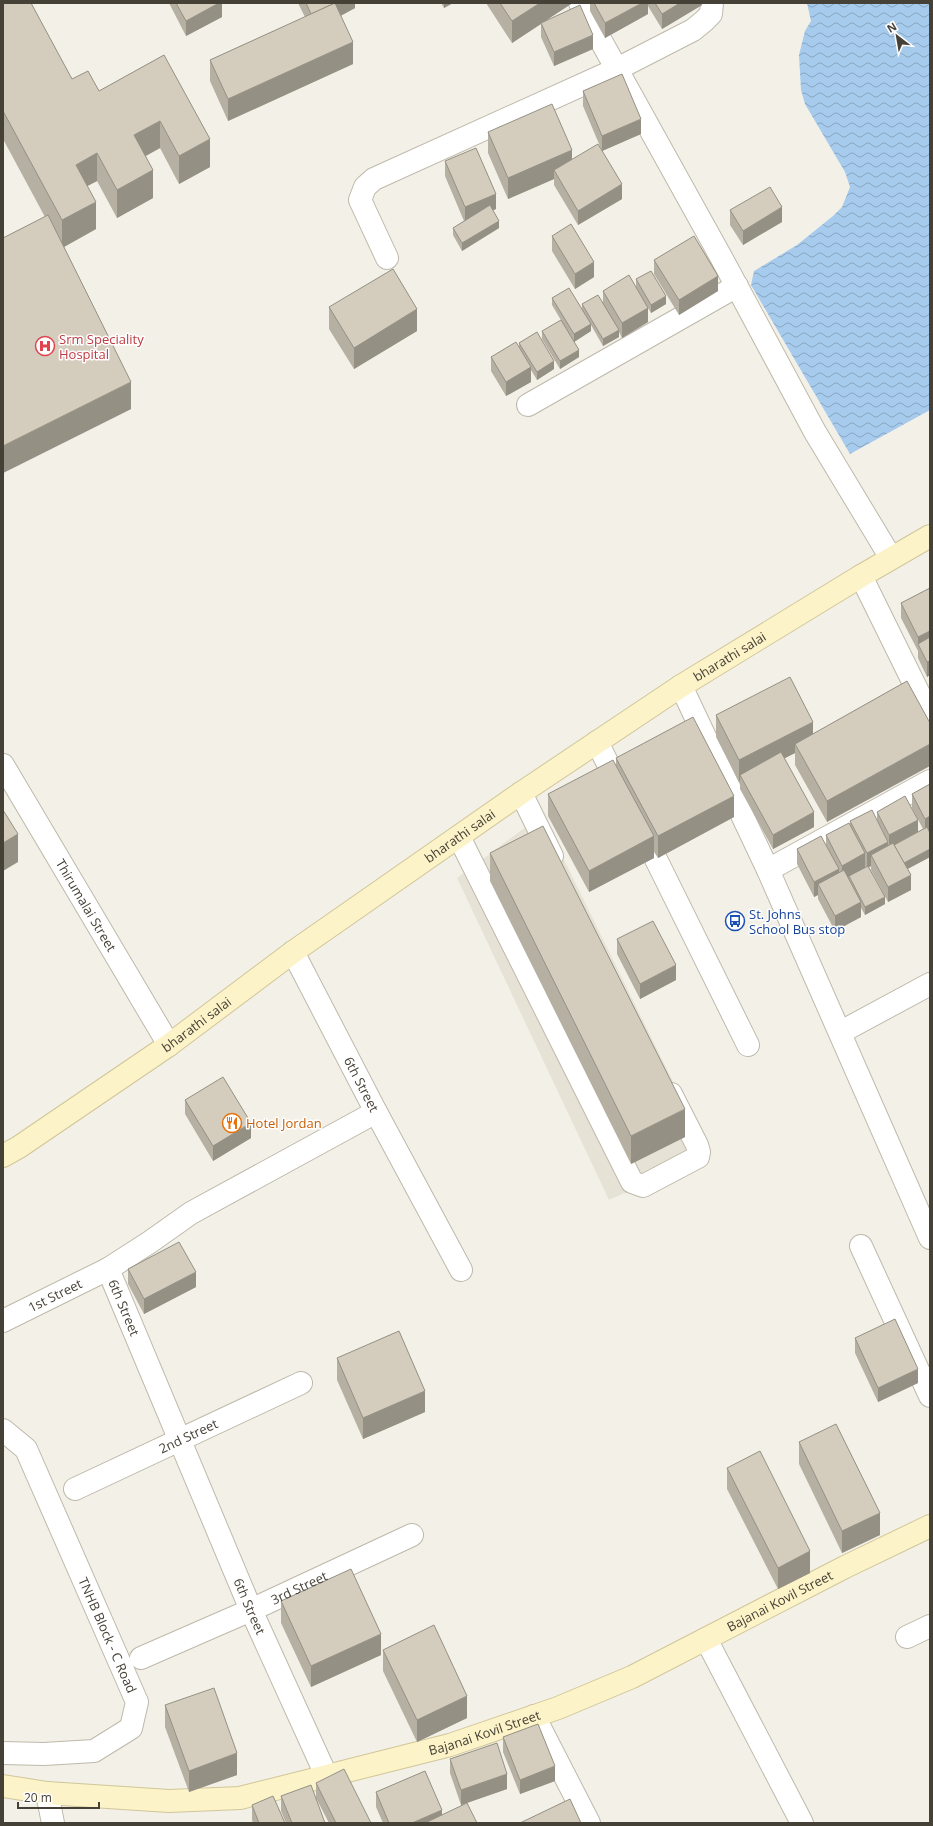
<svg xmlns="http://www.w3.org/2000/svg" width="933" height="1826" viewBox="0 0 933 1826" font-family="'Open Sans',sans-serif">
  <defs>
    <pattern id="water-waves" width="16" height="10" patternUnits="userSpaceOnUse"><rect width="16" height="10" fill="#a6cbed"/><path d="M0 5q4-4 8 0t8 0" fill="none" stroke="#89a6c1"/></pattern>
  </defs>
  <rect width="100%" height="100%" fill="#f3f0e7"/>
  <polygon fill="#e7e2d6" points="542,815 709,1155 609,1200 457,878"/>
  <polygon fill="url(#water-waves)" points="807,3 930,3 930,410 850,454 751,285 754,271 797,245 833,216 842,207 850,187 845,172 805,104 801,90 799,55 805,31 811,21"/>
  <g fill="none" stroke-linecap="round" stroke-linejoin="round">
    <defs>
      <g id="street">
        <polyline points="580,3 721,257 815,432 891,558"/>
        <polyline points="387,258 360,200 365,187 374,179 617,69 693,30 704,21 711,14 712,3"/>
        <polyline points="528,405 737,286"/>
        <polyline points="861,576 930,716"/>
        <polyline points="681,686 768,870 930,1238"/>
        <polyline points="597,742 621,790"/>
        <path id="s1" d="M3,765L169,1045"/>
        <polyline points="521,793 552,856"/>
        <polyline points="642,831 748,1045"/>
        <polyline points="459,837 632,1182 643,1186 698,1157 699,1152 697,1145 671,1094"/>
        <polyline points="768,870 930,781"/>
        <path id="s2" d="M293,952L376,1112L191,1213L150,1242L108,1269L251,1610L326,1775"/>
        <polyline points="841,1032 930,984"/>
        <polyline points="376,1112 461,1270"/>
        <polyline points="861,1246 930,1396"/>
        <path id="s3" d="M3,1321L108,1269"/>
        <path id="s4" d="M3,1430L26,1449L137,1702L131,1728L94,1751L44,1754L3,1753"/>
        <path id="s5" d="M75,1489L301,1383"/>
        <polyline points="907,1637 930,1626"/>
        <polyline points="706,1639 802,1823"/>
        <path id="s6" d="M141,1658L251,1610L412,1535"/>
        <polyline points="534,1716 589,1823"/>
        <polyline points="47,1793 53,1823"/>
      </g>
      <g id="secondary">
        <path id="s7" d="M3,1156L19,1147L169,1045L293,952L521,793L681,686L861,576L930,536"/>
        <path id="s8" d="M3,1786L47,1793L169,1801L240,1798L450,1745L558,1708L632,1677L845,1567L930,1526"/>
      </g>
    </defs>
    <use href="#street" stroke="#beb9aa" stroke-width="24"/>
    <use href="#secondary" stroke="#d1c699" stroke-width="24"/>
    <use href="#street" stroke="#fff" stroke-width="22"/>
    <use href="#secondary" stroke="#fcf3c8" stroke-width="22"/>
  </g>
  <g fill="#b6b0a3">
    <polygon points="3,3 72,79 99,91 164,55 210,167 179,184 160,148 146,156 153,198 117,218 97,181 87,186 96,229 64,247 131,409 3,473 3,238 45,217 3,139"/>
    <polygon points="169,3 222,3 222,17 186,36"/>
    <polygon points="298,3 355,3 355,8 340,16 353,64 228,121 210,81 210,60 305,17"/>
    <polygon points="441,3 453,3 444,8"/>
    <polygon points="486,3 571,3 571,4 546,20 593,49 554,66 541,37 541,24 512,43"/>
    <polygon points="590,3 702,3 702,5 662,29 648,6 648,14 605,38 590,11"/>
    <polygon points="583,91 641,134 602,151 583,106"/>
    <polygon points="488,132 572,160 622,199 578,225 554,185 554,179 508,199 488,153"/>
    <polygon points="445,161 496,209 493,210 499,228 462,251 453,235 453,228 464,221 445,176"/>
    <polygon points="730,210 782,222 743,245 730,225"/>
    <polygon points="552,236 594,277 575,289 552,251"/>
    <polygon points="654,260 718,291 679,315 654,274"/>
    <polygon points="636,279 666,304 651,313 648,308 648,322 622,338 619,332 619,337 603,346 591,325 591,331 574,342 552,305 552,298 582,310 582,304 603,303 603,291 636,287"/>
    <polygon points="329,307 417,331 354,369 329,329"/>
    <polygon points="542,331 579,357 560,369 542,339"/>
    <polygon points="519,343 554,369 537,380 531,370 531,382 506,396 491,371 491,357 519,348"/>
    <polygon points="930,588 930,675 927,677 918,658 918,651 901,618 901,603"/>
    <polygon points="907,681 827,822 795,765 795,753 784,758 814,827 773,849 740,789 740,781 739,782 716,737 716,715 813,734"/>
    <polygon points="616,758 734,817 658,858 654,852 654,858 589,892 548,816 548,794 616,764"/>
    <polygon points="930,784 930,831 929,831 930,833 930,857 907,869 911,890 888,902 871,870 871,866 869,867 885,904 865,915 861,908 861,917 835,931 818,899 818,895 814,897 797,864 797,849 826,845 826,835 850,826 850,821 877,820 877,812 918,832 923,829 912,808 912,794"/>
    <polygon points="490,853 685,1137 631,1164 490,881"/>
    <polygon points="617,939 676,980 640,999 617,954"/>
    <polygon points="185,1100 251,1138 213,1161 185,1114"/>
    <polygon points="128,1269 196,1287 144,1314 128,1284"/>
    <polygon points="855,1338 918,1383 878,1402 855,1353"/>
    <polygon points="337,1358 425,1412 363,1439 337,1380"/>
    <polygon points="799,1442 880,1535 842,1553 799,1464"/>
    <polygon points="727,1468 810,1573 778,1589 727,1489"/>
    <polygon points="281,1601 381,1655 311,1687 281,1623"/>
    <polygon points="383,1650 467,1718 417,1742 383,1671"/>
    <polygon points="165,1705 237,1775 189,1792 165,1727"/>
    <polygon points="503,1737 555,1781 520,1794 503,1752"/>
    <polygon points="450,1759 507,1789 461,1805 450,1773"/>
    <polygon points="316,1783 371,1823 329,1823 316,1798"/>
    <polygon points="376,1792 442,1815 477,1823 383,1823 376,1807"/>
    <polygon points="281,1796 325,1823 286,1823 281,1811"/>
    <polygon points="252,1805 285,1823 253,1823 252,1820"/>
  </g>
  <g fill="#949084">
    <polygon points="219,3 222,3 222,17 186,36 186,21"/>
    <polygon points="337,3 355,3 355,8 313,31 313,16"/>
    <polygon points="444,3 453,3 444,8"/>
    <polygon points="540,3 571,3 571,4 512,43 512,21"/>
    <polygon points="642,3 648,3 648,14 605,38 605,23"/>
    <polygon points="680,3 702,3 702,5 662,29 662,14"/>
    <polygon points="593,35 593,49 554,66 554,52"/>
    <polygon points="353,42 353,64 228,121 228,99"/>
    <polygon points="641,119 641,134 602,151 602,136"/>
    <polygon points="160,121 160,148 134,162 134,135"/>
    <polygon points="210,139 210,167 179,184 179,156"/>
    <polygon points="572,150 572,172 554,170 554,179 508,199 508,178"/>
    <polygon points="97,153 97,181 76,192 76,165"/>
    <polygon points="153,170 153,198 117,218 117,190"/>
    <polygon points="622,184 622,199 578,225 578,211"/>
    <polygon points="496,194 496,209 465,222 465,207"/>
    <polygon points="96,202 96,229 62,248 62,220"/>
    <polygon points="782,207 782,222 743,245 743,231"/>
    <polygon points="499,221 499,228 462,251 462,243"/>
    <polygon points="594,262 594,277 575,289 575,274"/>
    <polygon points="718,276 718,291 679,315 679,300"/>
    <polygon points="666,296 666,304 651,313 651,305"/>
    <polygon points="648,308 648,322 622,338 622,323"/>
    <polygon points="417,309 417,331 354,369 354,348"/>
    <polygon points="591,324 591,331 574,342 574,334"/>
    <polygon points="619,330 619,337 603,346 603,339"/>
    <polygon points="579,350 579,357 560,369 560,361"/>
    <polygon points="554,361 554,369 537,380 537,372"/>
    <polygon points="531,367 531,382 506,396 506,382"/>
    <polygon points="131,382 131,409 3,473 3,446"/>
    <polygon points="930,631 930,646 918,645 918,637"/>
    <polygon points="930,661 930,675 927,677 927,662"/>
    <polygon points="813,722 813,744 795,744 795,753 743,780 740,775 740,781 739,782 739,760"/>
    <polygon points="930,744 930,766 827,822 827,801"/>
    <polygon points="734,796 734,817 658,858 658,836"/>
    <polygon points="814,812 814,827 773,849 773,835"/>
    <polygon points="930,816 930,831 925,834 925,819"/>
    <polygon points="918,820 918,834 889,850 889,835"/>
    <polygon points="18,834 18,862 3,871 3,843"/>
    <polygon points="654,836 654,858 589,892 589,871"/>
    <polygon points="888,842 888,856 871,855 871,866 867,868 867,853"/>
    <polygon points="930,849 930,857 902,872 902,864"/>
    <polygon points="865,853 865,868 842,880 842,866"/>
    <polygon points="839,869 839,884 818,884 818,895 814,897 814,882"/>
    <polygon points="911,875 911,890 888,902 888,887"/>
    <polygon points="885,897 885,904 865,915 865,907"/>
    <polygon points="861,902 861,917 835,931 835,916"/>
    <polygon points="676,965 676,980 640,999 640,984"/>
    <polygon points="685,1109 685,1137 631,1164 631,1136"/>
    <polygon points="251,1123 251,1138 213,1161 213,1146"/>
    <polygon points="196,1272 196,1287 144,1314 144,1299"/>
    <polygon points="918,1369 918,1383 878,1402 878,1388"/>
    <polygon points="425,1391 425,1412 363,1439 363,1418"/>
    <polygon points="880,1513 880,1535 842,1553 842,1531"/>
    <polygon points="810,1551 810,1573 778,1589 778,1568"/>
    <polygon points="381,1634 381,1655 311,1687 311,1666"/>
    <polygon points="467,1696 467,1718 417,1742 417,1720"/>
    <polygon points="237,1753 237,1775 189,1792 189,1771"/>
    <polygon points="555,1766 555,1781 520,1794 520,1780"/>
    <polygon points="507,1774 507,1789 461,1805 461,1790"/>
    <polygon points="442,1810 442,1823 427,1822 427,1823 412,1823"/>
  </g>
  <g fill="#d4cdbd" stroke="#949084">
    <polygon points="3,3 31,3 72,79 88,71 99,91 164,55 210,139 179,156 160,121 134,135 153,170 117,190 97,153 76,165 96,202 62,220 3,111"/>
    <polygon points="176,3 219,3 186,21"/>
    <polygon points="306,3 337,3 335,4 335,3 311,14"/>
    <polygon points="335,3 353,42 228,99 210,60"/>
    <polygon points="500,3 540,3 512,21"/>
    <polygon points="594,3 642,3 605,23"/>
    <polygon points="655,3 680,3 662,14"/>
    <polygon points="580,5 593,35 554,52 541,23"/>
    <polygon points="622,74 641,119 602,136 583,91"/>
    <polygon points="552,104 572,150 508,178 488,132"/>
    <polygon points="598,144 622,184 578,211 554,170"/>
    <polygon points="476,148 496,194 465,207 445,161"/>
    <polygon points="770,187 782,207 743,231 730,210"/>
    <polygon points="490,205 499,221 462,243 453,228"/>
    <polygon points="48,215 131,382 3,446 3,238"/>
    <polygon points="571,224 594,262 575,274 552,236"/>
    <polygon points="694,236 718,276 679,300 654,260"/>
    <polygon points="393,269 417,309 354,348 329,307"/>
    <polygon points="651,271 666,296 651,305 636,279"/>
    <polygon points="629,275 648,308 622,323 603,291"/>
    <polygon points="569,288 591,324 574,334 552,298"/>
    <polygon points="598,295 619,330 603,339 582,304"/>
    <polygon points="561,320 579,350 560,361 542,331"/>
    <polygon points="537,332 554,361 537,372 519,343"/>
    <polygon points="516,342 531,367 506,382 491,357"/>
    <polygon points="930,588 930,631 918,637 901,603"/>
    <polygon points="930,637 930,661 927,662 918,644"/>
    <polygon points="790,677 813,722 739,760 716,715"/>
    <polygon points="907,681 930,723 930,744 827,801 795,744"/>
    <polygon points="693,717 734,796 658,836 616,758"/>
    <polygon points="781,752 814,812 773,835 740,775"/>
    <polygon points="613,760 654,836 589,871 548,794"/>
    <polygon points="930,784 930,816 925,819 912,794"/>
    <polygon points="905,796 918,820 889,835 877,812"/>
    <polygon points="3,810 18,834 3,843"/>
    <polygon points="872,810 888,842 867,853 850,821"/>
    <polygon points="849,823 865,853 842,866 826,835"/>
    <polygon points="543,826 685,1109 631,1136 490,853"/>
    <polygon points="927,827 930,833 930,849 904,863 894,845"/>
    <polygon points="821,836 839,869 814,882 797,849"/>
    <polygon points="893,843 911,875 888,887 871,855"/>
    <polygon points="868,866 885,897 865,907 849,876"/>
    <polygon points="844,870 861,902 835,916 818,884"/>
    <polygon points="653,921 676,965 640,984 617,939"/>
    <polygon points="223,1077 251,1123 213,1146 185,1100"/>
    <polygon points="179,1242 196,1272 144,1299 128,1269"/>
    <polygon points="895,1319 918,1369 878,1388 855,1338"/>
    <polygon points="399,1331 425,1391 363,1418 337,1358"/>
    <polygon points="836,1424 880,1513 842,1531 799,1442"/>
    <polygon points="760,1451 810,1551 778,1568 727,1468"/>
    <polygon points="351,1569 381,1634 311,1666 281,1601"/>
    <polygon points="434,1625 467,1696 417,1720 383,1650"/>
    <polygon points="214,1688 237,1753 189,1771 165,1705"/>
    <polygon points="538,1724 555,1766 520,1780 503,1737"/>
    <polygon points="497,1743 507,1774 461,1790 450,1759"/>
    <polygon points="344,1769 371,1823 336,1823 316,1783"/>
    <polygon points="425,1771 442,1810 412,1823 389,1823 376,1792"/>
    <polygon points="311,1785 325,1823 292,1823 281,1796"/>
    <polygon points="273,1796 285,1823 259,1823 252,1805"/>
    <polygon points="570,1799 581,1823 520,1823"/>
    <polygon points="467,1803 477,1823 428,1823 427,1822"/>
  </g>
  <defs>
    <symbol id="hospital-ring" viewBox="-11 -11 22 22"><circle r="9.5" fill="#fff" stroke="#e0444e" stroke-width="1.5"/><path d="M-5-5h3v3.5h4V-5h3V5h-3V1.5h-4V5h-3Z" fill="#e0444e"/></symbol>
    <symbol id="bus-ring" viewBox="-11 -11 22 22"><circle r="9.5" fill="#fff" stroke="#1a4fb4" stroke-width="1.5"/><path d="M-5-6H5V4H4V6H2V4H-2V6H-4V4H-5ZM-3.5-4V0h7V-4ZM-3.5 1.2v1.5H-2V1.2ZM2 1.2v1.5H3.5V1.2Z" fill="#1a4fb4"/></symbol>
    <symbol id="restaurant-ring" viewBox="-11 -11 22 22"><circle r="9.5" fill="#fff" stroke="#e8710a" stroke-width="1.5"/><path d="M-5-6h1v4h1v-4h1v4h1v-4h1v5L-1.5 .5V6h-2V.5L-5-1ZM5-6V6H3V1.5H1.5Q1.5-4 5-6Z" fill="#e8710a"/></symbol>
  </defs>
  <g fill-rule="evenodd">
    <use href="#hospital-ring" x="34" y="335" width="22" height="22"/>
    <use href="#bus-ring" x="724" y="910" width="22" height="22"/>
    <use href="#restaurant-ring" x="221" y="1112" width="22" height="22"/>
  </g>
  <g text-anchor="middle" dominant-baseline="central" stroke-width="3" stroke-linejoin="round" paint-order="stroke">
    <g font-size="13" fill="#be3a42" stroke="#fff" text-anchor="start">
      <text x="59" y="339">Srm Speciality<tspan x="59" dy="15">Hospital</tspan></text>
    </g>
    <g font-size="13" fill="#464137" stroke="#fff">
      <text stroke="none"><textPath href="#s7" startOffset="882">bharathi salai</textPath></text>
      <text stroke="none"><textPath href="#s7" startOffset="558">bharathi salai</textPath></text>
      <text stroke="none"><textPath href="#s1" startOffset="163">Thirumalai Street</textPath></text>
      <text stroke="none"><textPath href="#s7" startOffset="234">bharathi salai</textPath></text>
      <text stroke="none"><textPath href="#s2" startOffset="149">6th Street</textPath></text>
      <text stroke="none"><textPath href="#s3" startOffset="58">1st Street</textPath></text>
      <text stroke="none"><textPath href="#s2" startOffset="533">6th Street</textPath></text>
      <text stroke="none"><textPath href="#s5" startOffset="125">2nd Street</textPath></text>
      <text stroke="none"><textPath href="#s6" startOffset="173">3rd Street</textPath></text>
      <text stroke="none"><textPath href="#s8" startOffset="815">Bajanai Kovil Street</textPath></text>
      <text stroke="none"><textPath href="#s2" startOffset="857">6th Street</textPath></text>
      <text stroke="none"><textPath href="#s4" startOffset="233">TNHB Block - C Road</textPath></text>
      <text stroke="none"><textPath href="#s8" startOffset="491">Bajanai Kovil Street</textPath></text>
    </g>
    <g font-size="13" fill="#164399" stroke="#fff" text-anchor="start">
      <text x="749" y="914">St. Johns<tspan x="749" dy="15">School Bus stop</tspan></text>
    </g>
    <g font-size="13" fill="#c56008" stroke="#fff" text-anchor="start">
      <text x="246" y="1123">Hotel Jordan</text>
    </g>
  </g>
  <rect width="933" height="1826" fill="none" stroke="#464137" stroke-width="8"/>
  <g transform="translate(897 36) rotate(329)" stroke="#ffffff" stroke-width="3" paint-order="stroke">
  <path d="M0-3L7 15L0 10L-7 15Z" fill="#464137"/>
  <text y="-6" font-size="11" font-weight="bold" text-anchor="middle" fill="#464137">N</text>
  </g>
  <path d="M18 1802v6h81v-6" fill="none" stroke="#464137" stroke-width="2"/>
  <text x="24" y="1802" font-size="12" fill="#464137" stroke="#ffffff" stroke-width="3" paint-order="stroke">20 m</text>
</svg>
